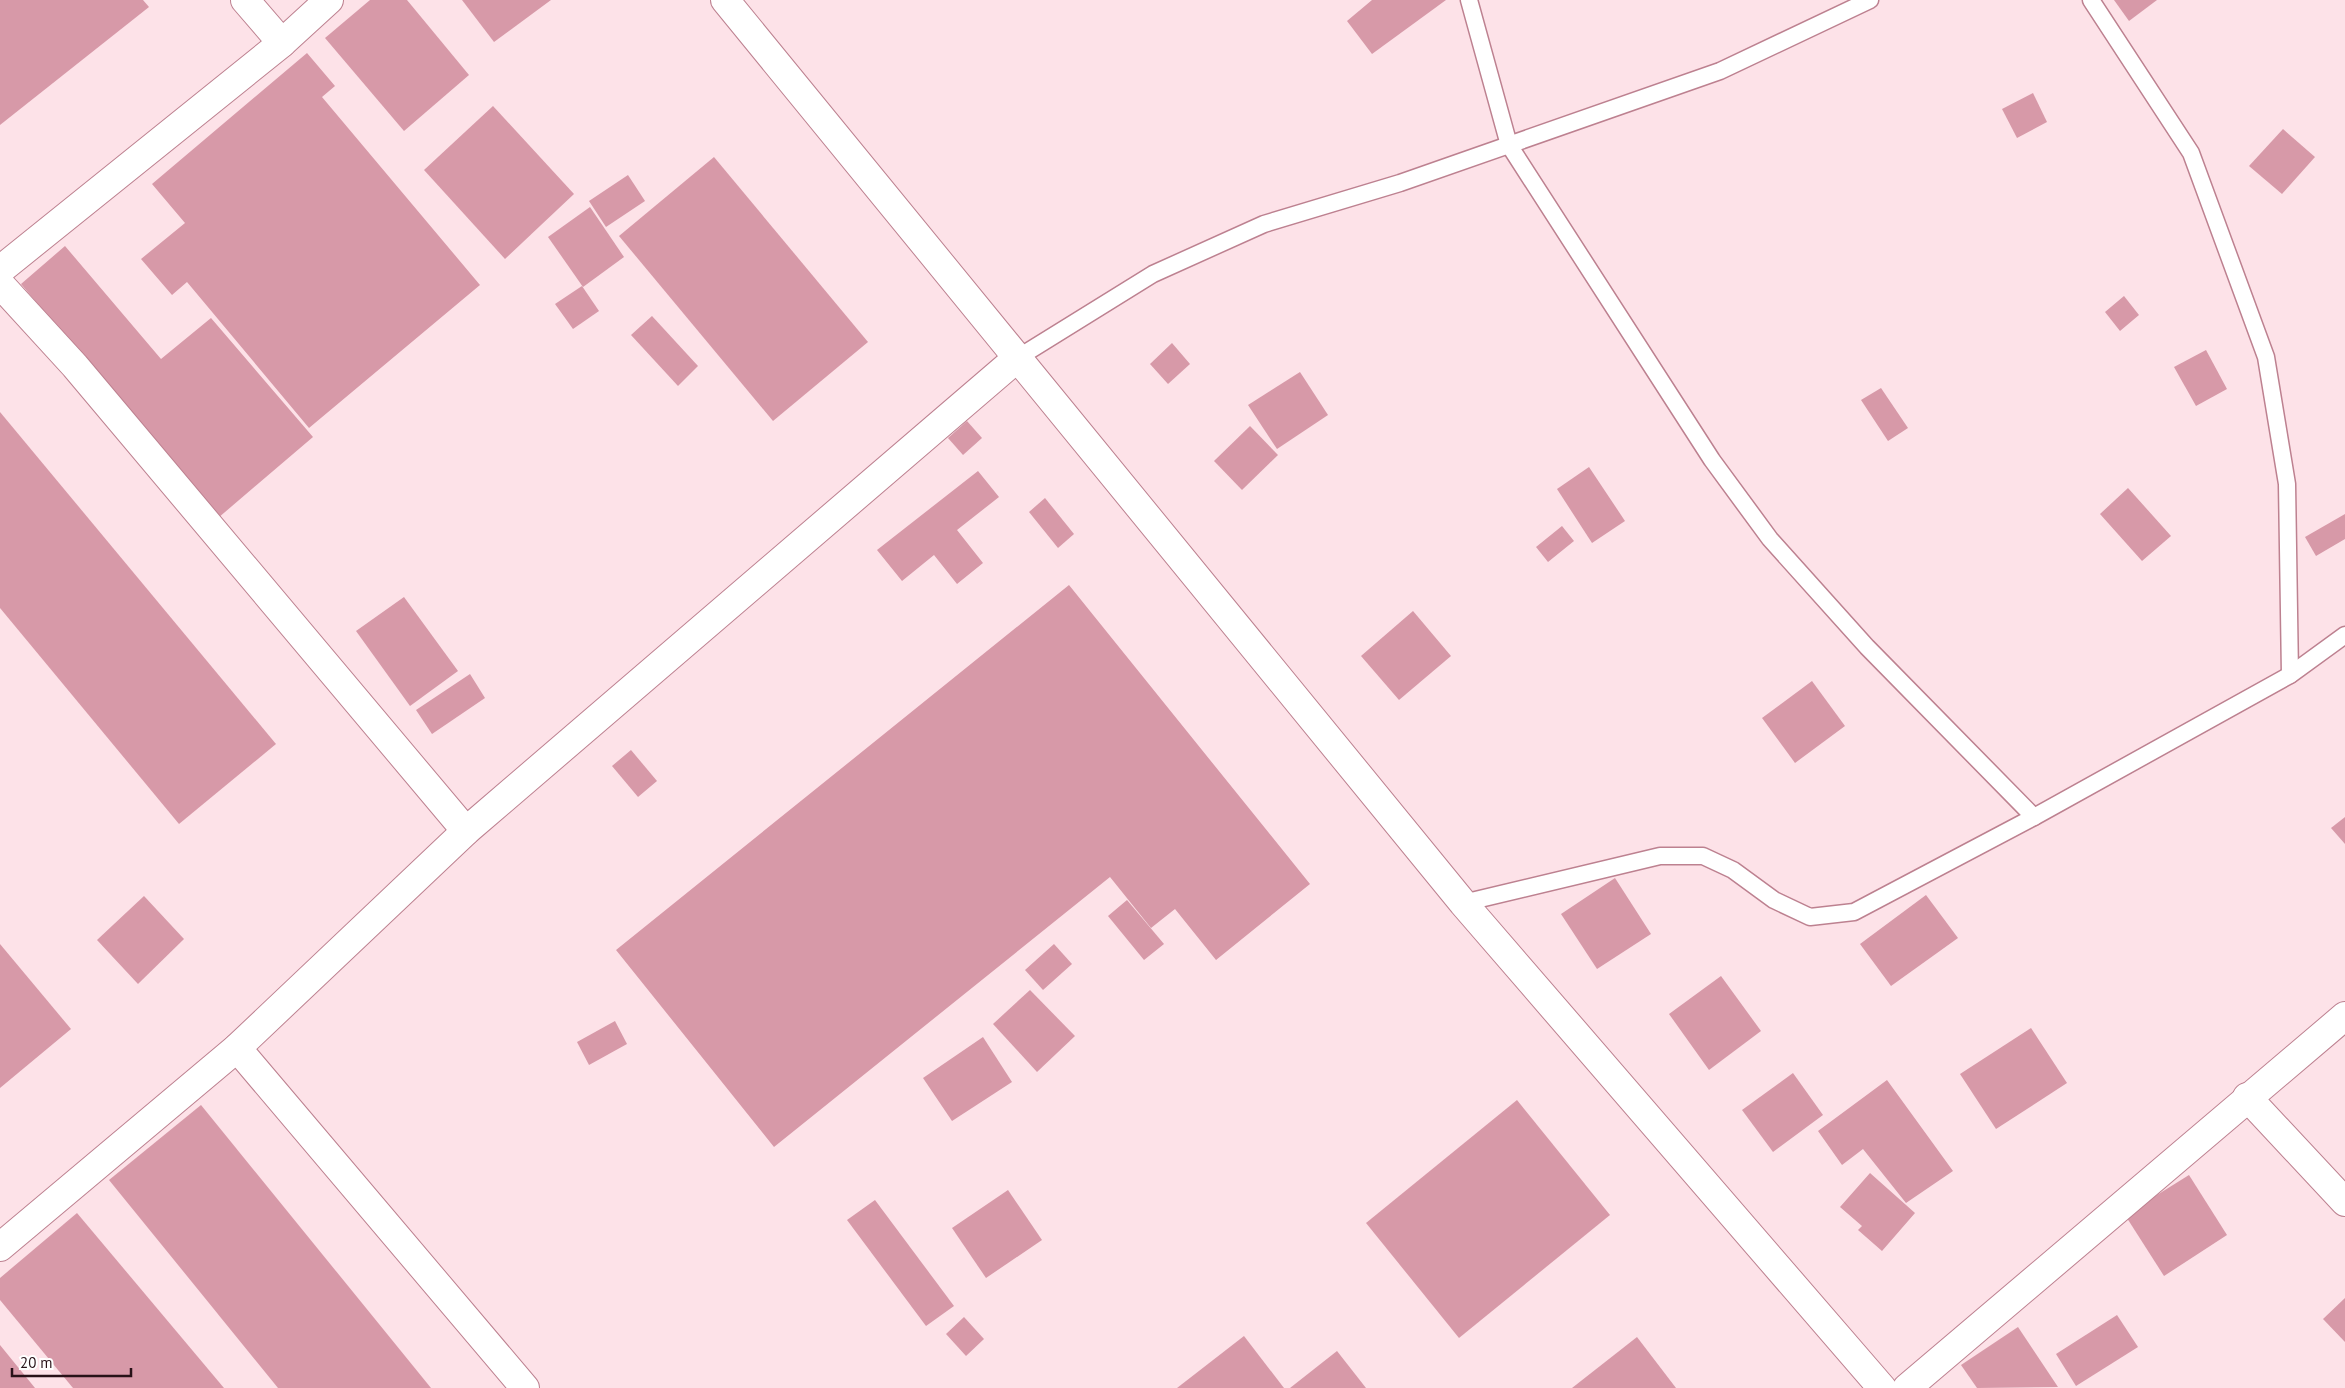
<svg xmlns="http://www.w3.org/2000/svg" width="2345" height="1388" viewBox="0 0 2345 1388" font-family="'PT Sans',sans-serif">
  <rect width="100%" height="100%" fill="#fde2e8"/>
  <g fill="#d799a8">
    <polygon points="0,0 143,0 149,7 0,125"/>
    <polygon points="370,0 407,0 469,75 404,131 325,38"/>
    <polygon points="462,0 551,0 494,42"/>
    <polygon points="1372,0 1446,0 1372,54 1347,21"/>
    <polygon points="2114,0 2157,0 2129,21"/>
    <polygon points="307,53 335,86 322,97 480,285 309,428 187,282 172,295 141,259 185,223 152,184"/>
    <polygon points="2033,93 2047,122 2017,138 2002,109"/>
    <polygon points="493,106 574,194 505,259 424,170"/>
    <polygon points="2283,129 2315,157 2282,194 2249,166"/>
    <polygon points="714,157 868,342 773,421 619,236"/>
    <polygon points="628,175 645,201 606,227 589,201"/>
    <polygon points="590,207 624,257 583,287 548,237"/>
    <polygon points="65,246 161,359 211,318 313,437 218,518 21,284"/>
    <polygon points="582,286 599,311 573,329 555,304"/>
    <polygon points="2124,296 2139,315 2120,331 2105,312"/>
    <polygon points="652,316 698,366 678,386 631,335"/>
    <polygon points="1172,343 1190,364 1168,384 1150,364"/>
    <polygon points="2206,350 2227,389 2196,406 2174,367"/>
    <polygon points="1300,372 1328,415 1277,449 1248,405"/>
    <polygon points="1881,388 1908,428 1888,441 1861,400"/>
    <polygon points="0,412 276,744 179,824 0,608"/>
    <polygon points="967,421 982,438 963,455 948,438"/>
    <polygon points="1250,426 1278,455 1242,490 1214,461"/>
    <polygon points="1589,467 1625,521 1592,543 1557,489"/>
    <polygon points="978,471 999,497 957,530 983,563 957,584 934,555 902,581 877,550"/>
    <polygon points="2128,488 2171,536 2142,561 2100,514"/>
    <polygon points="1045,498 1074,534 1058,548 1029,512"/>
    <polygon points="2345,514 2345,539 2316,556 2305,537"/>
    <polygon points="1562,526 1574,541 1548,562 1536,547"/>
    <polygon points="1069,585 1310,884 1216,960 1175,909 1151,928 1110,877 774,1147 616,950"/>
    <polygon points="404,597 458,671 410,706 356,631"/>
    <polygon points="1413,611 1451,656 1399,700 1361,656"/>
    <polygon points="470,674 485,698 432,734 416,710"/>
    <polygon points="1812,681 1845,726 1795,763 1762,718"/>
    <polygon points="631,750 657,781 638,797 612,766"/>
    <polygon points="2345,817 2345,844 2331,828"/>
    <polygon points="1615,878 1651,934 1597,969 1561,914"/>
    <polygon points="1926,895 1958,938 1891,986 1860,944"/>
    <polygon points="144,896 184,939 138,984 97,940"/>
    <polygon points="1127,900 1164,944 1144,960 1108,916"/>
    <polygon points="0,944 71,1029 0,1088"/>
    <polygon points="1054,944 1072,964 1043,990 1025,970"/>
    <polygon points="1721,976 1761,1031 1709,1070 1669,1014"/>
    <polygon points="1030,990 1075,1036 1037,1072 993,1024"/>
    <polygon points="615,1021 627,1044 589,1065 577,1042"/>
    <polygon points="2031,1028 2067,1083 1996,1129 1960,1074"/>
    <polygon points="983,1037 1012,1082 952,1121 923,1078"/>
    <polygon points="1793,1073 1823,1115 1773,1152 1742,1110"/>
    <polygon points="1887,1080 1953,1171 1906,1203 1863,1149 1842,1165 1818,1131"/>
    <polygon points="1517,1100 1610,1215 1459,1338 1366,1223"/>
    <polygon points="201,1105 431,1388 278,1388 109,1180"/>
    <polygon points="1870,1173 1915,1213 1882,1251 1858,1230 1862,1226 1840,1207"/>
    <polygon points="2189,1175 2227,1235 2164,1276 2125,1215"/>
    <polygon points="1008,1190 1042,1240 986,1278 952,1228"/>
    <polygon points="875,1200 954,1306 926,1326 847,1220"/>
    <polygon points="77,1213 224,1388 73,1388 0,1300 0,1278"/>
    <polygon points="2345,1298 2345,1342 2323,1319"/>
    <polygon points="2117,1315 2138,1347 2076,1386 2056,1354"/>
    <polygon points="964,1317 984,1339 966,1356 946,1334"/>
    <polygon points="2018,1327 2058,1387 1977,1388 1961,1365"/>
    <polygon points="1244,1336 1284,1388 1177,1388"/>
    <polygon points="1637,1337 1676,1388 1572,1388"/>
    <polygon points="0,1345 35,1388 0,1388"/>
    <polygon points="1337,1351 1366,1388 1290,1388"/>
  </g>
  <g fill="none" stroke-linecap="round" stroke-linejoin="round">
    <defs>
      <g id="service">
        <polyline points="1469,0 1509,145 1712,460 1770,539 1867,647 2034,817"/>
        <polyline points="2091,0 2191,153 2266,357 2287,484 2290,675"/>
        <polyline points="1016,359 1153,274 1264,224 1400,183 1720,71 1870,0"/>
        <polyline points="1463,903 1660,856 1703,856 1733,870 1774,900 1810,917 1854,912 2034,817 2290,675 2345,635"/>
      </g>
      <g id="minor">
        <polyline points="245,0 282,43"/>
        <polyline points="725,0 1463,903 1882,1388"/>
        <polyline points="0,270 282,43 329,0"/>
        <polyline points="0,284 75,366 466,831"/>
        <polyline points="237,1048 525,1388"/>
        <polyline points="2247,1097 2345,1202"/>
        <polyline points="0,1247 237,1048 466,831 1016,359"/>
      </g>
      <polyline id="tertiary" points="1907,1388 2345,1016"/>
    </defs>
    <use href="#service" stroke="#bd8190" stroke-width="19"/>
    <use href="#minor" stroke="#bd8190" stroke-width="30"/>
    <use href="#tertiary" stroke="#bd8190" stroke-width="30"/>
    <use href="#service" stroke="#fff" stroke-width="16"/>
    <use href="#minor" stroke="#fff" stroke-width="28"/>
    <use href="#tertiary" stroke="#fff" stroke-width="28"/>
  </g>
  <path d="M12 1368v8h119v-8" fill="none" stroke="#281218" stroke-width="2.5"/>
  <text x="20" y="1368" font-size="15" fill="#281218" stroke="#ffffff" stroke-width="4" paint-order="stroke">20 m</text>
</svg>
